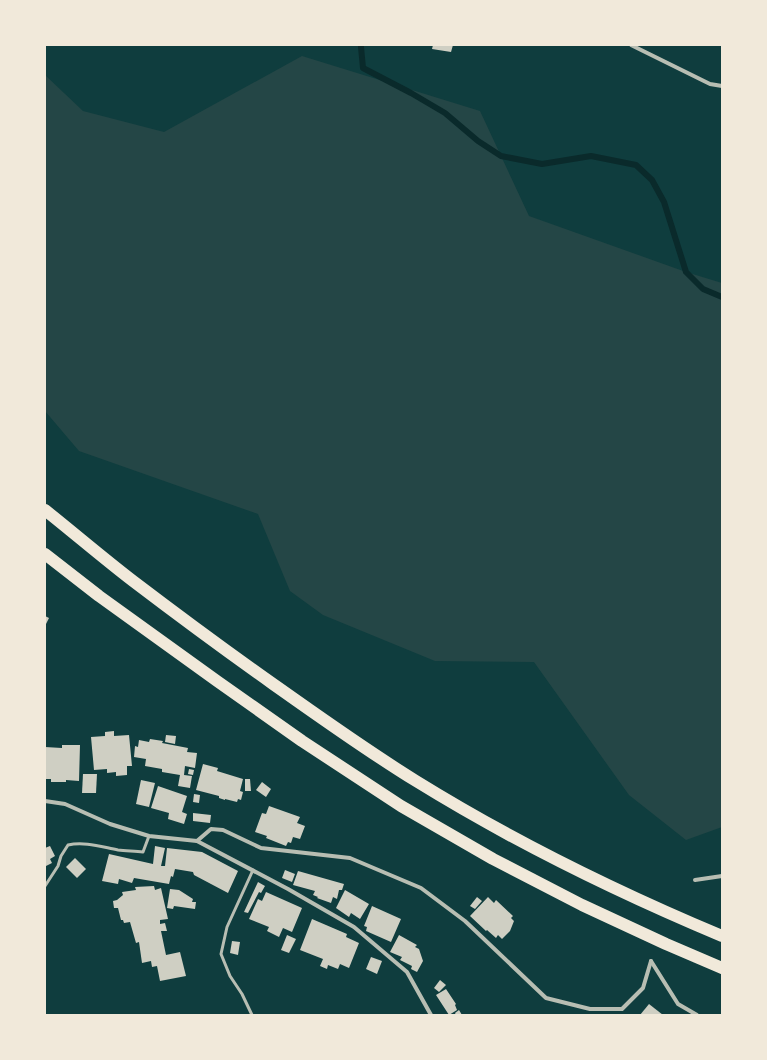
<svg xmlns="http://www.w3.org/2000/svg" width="767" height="1060" viewBox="0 0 767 1060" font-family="Figtree,sans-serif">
  <rect width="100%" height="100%" fill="#0f3d3e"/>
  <polygon fill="#244646" points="302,56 480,111 529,216 686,272 722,283 722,827 686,840 629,795 534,662 435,661 323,615 290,591 258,514 79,451 45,411 45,75 83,111 164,132"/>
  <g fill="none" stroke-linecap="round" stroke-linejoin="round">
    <polyline stroke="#0a2a2b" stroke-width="6" points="361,45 361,47 363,68 411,93 445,113 478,141 501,156 542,164 591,156 636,165 652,180 664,202 686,272 703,289 722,297"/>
  </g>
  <g fill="#cfcfc3">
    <polygon points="433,45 453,45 451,52 432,49"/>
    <polygon points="45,616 49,618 45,626"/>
    <polygon points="114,731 114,736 129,735 132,766 127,766 127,775 116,776 116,772 107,773 107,769 94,770 91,737 105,736 105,732"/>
    <polygon points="166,735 176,736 175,744 165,742"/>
    <polygon points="150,739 163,741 162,743 188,748 187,752 197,753 195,768 185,766 184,775 192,776 190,788 178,786 180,775 162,772 162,769 145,766 146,759 134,757 135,746 138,747 139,740 149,742"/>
    <polygon points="62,745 80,745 79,781 66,780 66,782 51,782 51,779 45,779 45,747 62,748"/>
    <polygon points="203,764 218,768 217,771 243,779 240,791 243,792 241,800 238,799 237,802 225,799 225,800 219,798 219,796 196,790"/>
    <polygon points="189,769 194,770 193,775 188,774"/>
    <polygon points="83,774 97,774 96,793 82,793"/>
    <polygon points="245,779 250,779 251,791 245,791"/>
    <polygon points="141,780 155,783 149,807 136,804"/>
    <polygon points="262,782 271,789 266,797 256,790"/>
    <polygon points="158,786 187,796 182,812 187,814 184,824 168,819 169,813 151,808"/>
    <polygon points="194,794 200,795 199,803 193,802"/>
    <polygon points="269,806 300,817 297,823 305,826 300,839 293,837 291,843 288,842 286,846 266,838 267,836 255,832 262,813 266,814"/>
    <polygon points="193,813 211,815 210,823 193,821"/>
    <polygon points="50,846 55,856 50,859 52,863 46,866 45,864 45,848"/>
    <polygon points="155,846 165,848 161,866 165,866 167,848 202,852 238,871 228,893 194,875 193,872 175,869 173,877 171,876 169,884 134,878 132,883 119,879 118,884 102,881 109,854 153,864"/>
    <polygon points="75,858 86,869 77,878 66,867"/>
    <polygon points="285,870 295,874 292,882 282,878"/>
    <polygon points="298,871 344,884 342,890 339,890 337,899 333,897 331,903 317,898 318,897 313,895 315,891 293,885"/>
    <polygon points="258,882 265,886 261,893 259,892 248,913 244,912"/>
    <polygon points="154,886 155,890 161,888 168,919 160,920 160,924 165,923 167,931 161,931 166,955 180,952 186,976 160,981 157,966 152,967 151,961 142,963 139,942 136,943 130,922 124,923 123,920 121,920 118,908 114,908 113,901 117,900 123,895 122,892 136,890 135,887"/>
    <polygon points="170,889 179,890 193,899 192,902 196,902 195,909 174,906 173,909 167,908"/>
    <polygon points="345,890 369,904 360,919 351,913 349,917 336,908"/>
    <polygon points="266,892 302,908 292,932 283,928 279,937 267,931 269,927 249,919 258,899 262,901"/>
    <polygon points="477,897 482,901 475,909 470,906"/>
    <polygon points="488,897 494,903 496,900 513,916 511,918 514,921 510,931 502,939 498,935 496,938 487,930 486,931 470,916"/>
    <polygon points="372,906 401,919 391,942 366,931 367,927 364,926"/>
    <polygon points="312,919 347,934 346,937 359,943 349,968 340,964 338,969 328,965 327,969 320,966 323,959 300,950"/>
    <polygon points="287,935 296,939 289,953 281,950"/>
    <polygon points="399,935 417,945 415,947 419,949 423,961 417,972 411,969 412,966 400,960 402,957 390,952"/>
    <polygon points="232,941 240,942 238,955 230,953"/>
    <polygon points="371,957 382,961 377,974 366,969"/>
    <polygon points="440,980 446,985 439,992 434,988"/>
    <polygon points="446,989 456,1004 455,1005 457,1010 449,1015 436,995"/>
    <polygon points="649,1004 663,1015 640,1015"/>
    <polygon points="459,1010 462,1015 456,1015 455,1013"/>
  </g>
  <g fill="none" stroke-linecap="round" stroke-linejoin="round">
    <g stroke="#b8beb3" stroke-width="3">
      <path d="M45,886L58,866L61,856L68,845C84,841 102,847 118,850C126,851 135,851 143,852L149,836"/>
      <polyline points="252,1015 242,994 230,976 221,954 227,927 253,870"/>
    </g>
    <g stroke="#b8beb3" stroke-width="4">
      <polyline points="631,45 710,84 722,86"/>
      <polyline points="45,801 65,804 110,824 149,836 197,841 288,889 354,927 407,972 431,1015"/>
      <polyline points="197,841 211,829 223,830 261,848 350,858 421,888 465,921 546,998 590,1009 622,1009 643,988 651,961"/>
      <polyline points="695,880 722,876"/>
      <polyline points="651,961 678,1004 697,1015"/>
    </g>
    <g stroke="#f1e9da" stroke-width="12">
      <path d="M45,510C74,533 103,558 133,581C179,616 225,650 273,684C320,717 367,751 416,781C513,841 617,892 722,936"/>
      <polyline points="45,554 99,596 217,681 302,741 401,806 493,859 582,905 666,944 722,968"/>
    </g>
  </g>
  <rect width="767" height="1060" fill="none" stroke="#f1e9da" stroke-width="92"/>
</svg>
